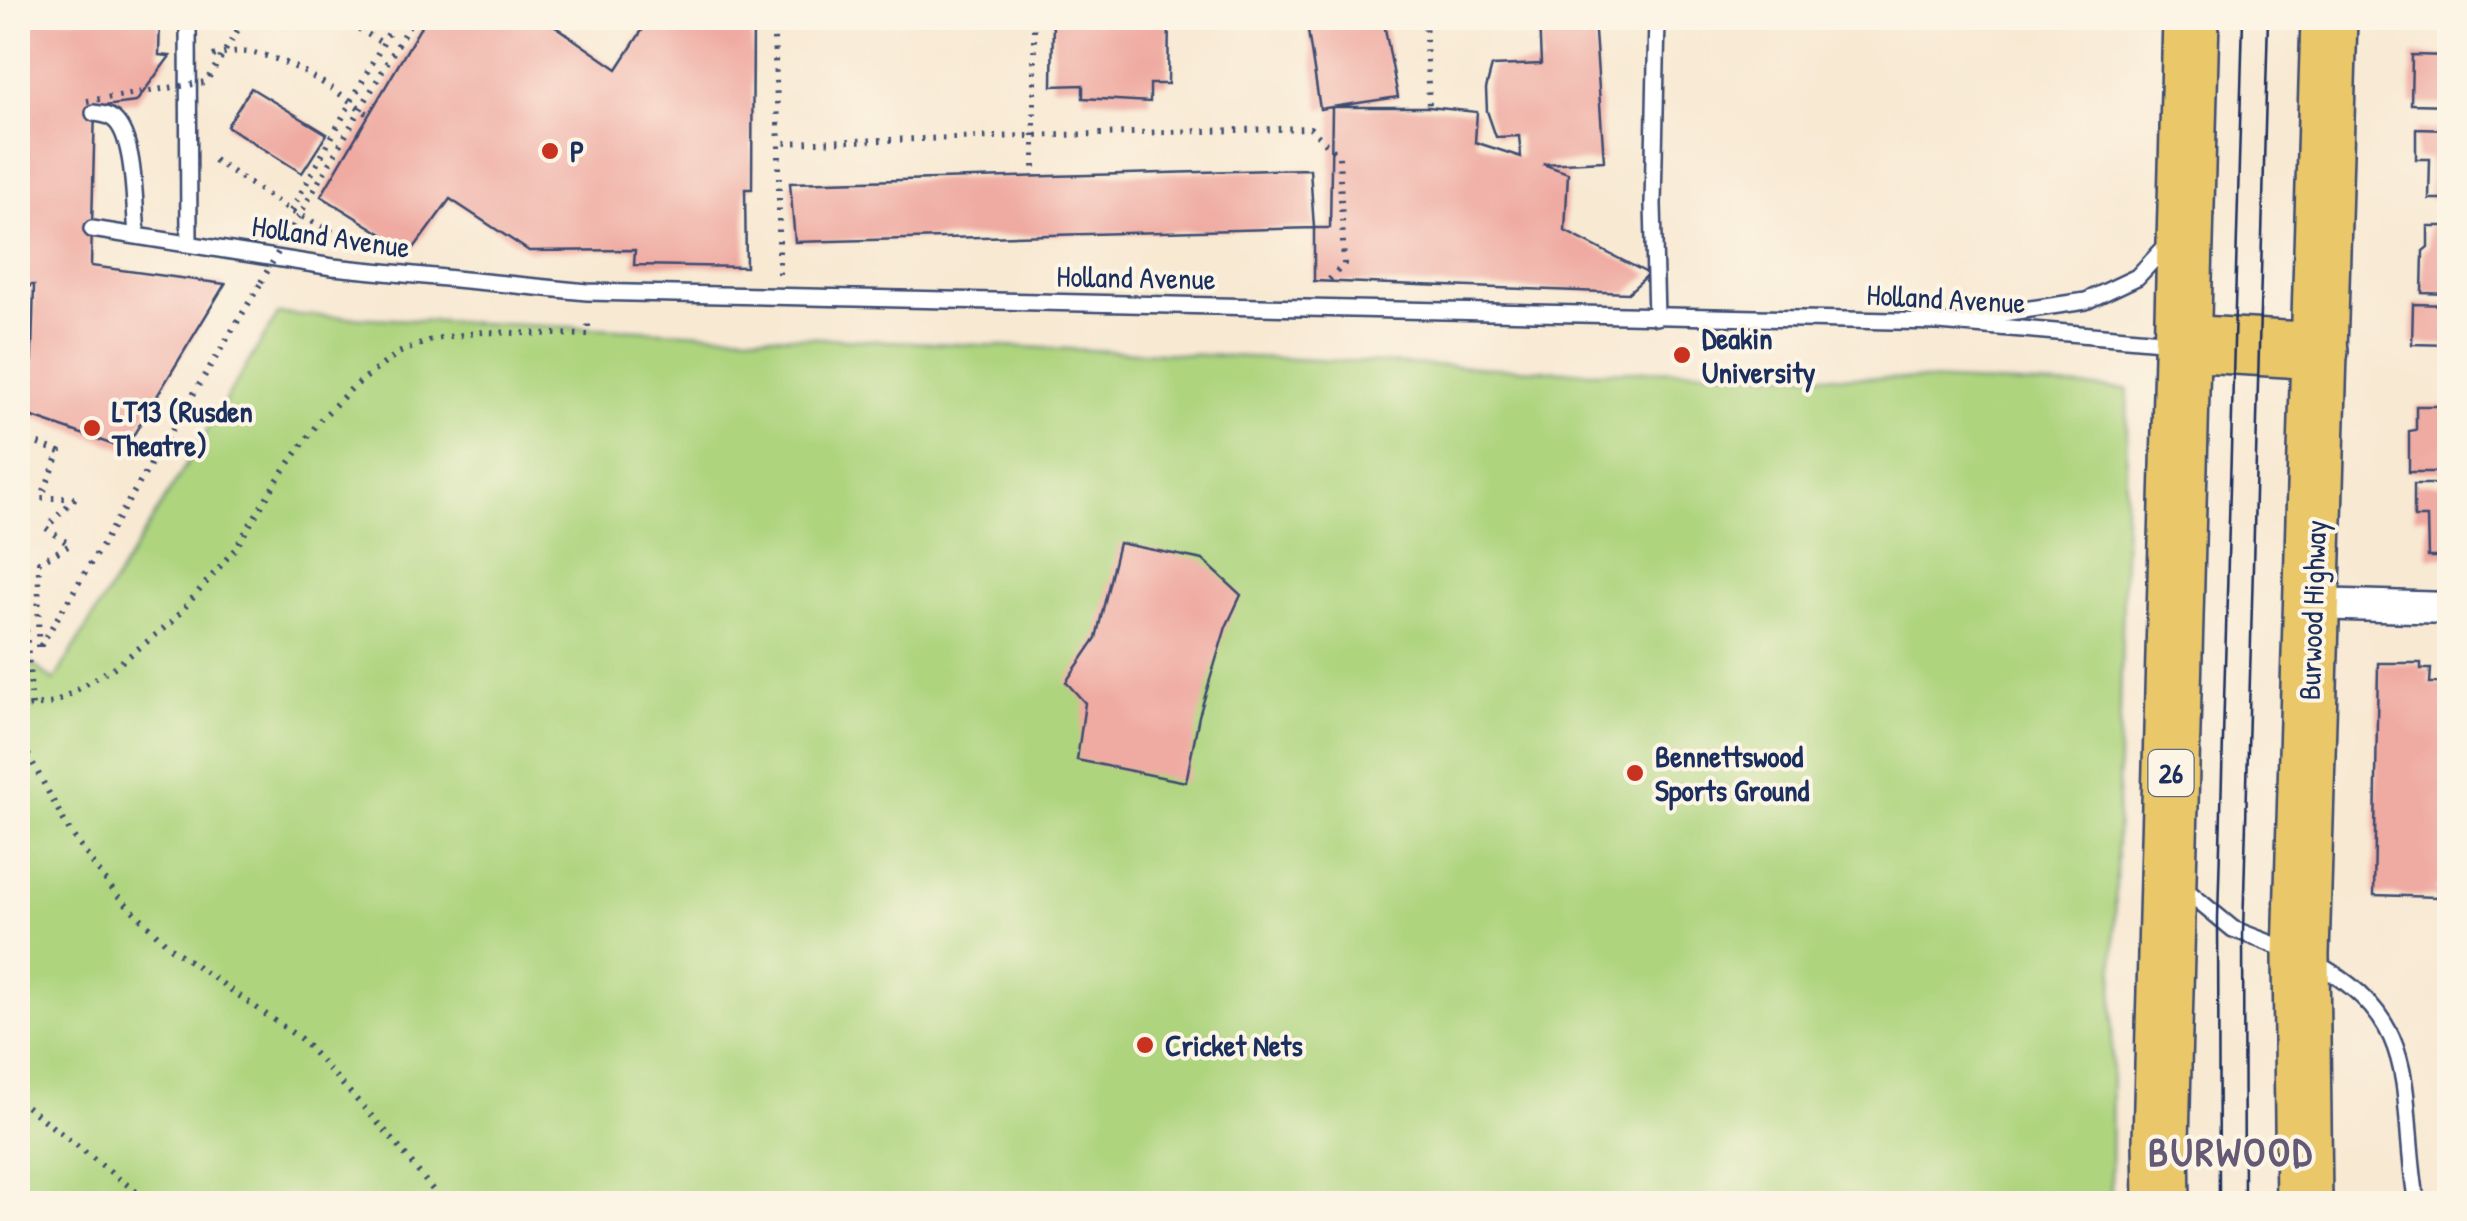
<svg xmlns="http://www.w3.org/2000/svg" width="2467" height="1221" viewBox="0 0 2467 1221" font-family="'Patrick Hand',sans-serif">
  <rect width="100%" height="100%" fill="#fcf5e5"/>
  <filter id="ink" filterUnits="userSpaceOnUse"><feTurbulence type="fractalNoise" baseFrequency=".01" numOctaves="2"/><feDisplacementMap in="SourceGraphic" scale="20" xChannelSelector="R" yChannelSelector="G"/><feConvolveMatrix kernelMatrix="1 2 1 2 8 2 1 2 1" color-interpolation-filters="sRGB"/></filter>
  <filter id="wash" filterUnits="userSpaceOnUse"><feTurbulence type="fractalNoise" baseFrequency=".0048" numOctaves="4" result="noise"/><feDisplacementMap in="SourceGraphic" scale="40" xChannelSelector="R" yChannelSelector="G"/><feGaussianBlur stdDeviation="2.25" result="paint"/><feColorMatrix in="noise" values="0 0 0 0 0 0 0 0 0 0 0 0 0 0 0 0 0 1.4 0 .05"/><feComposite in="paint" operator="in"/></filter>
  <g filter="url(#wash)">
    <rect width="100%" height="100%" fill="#f8e9d3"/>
    <polygon fill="#aed47e" stroke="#64826e" stroke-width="2.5" points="278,314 1587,372 1692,370 2128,389 2112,1043 2111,1203 18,1203 18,653 54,681"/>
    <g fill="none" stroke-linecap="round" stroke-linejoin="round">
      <polyline stroke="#52c0c8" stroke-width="11" points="18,1195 28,1204"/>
    </g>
    <g id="blocks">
      <g fill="#efaaa2">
        <polygon points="18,18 160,18 159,55 170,56 136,102 95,107 91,266 225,284 125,449 30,416 34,285 18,285"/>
        <polygon points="426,18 558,18 553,25 617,69 650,18 753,18 752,189 745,189 746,267 634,265 635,250 529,251 450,199 411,252 321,196"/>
        <polygon points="1053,18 1169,18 1168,84 1150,84 1150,102 1083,98 1083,85 1052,86"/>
        <polygon points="1306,18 1383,18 1398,97 1332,107 1429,107 1477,112 1475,142 1521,157 1519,136 1496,137 1487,111 1486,89 1492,66 1541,64 1539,18 1594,18 1604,161 1543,164 1568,173 1565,231 1649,274 1628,293 1314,281 1314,228 795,242 790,183 1310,169 1314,228 1330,228 1332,107 1320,109"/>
        <polygon points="2412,55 2450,56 2450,105 2411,104"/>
        <polygon points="251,88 327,134 302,173 227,126"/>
        <polygon points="2416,129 2450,130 2450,199 2429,199 2430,159 2416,159"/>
        <polygon points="2428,226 2450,226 2450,294 2422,293 2423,251 2428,247"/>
        <polygon points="2413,304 2450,305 2450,345 2412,344"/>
        <polygon points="2416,406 2450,406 2450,472 2409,472 2409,431 2416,430"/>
        <polygon points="2414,484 2450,484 2450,557 2428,557 2427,517 2414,517"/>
        <polygon points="1119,543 1203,560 1241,595 1226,627 1199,716 1186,782 1077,760 1085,703 1066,682 1096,638"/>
        <polygon points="2378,663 2421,663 2421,669 2431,669 2430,683 2450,683 2450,886 2437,886 2437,897 2374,895"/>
      </g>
    </g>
  </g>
  <g filter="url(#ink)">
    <use href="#blocks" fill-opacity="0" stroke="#3c4b70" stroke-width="2.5"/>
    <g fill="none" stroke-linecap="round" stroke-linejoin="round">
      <defs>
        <g id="lane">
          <polyline points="188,18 189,243"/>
          <path d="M94,113C99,114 105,114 110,117C136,129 134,209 137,235"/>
          <polyline points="92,229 333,267 587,292 1939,322 2173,342"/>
          <polyline points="1656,317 1653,204 1657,18"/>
          <polyline points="1968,318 2086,301 2137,277 2169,243"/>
          <polyline points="2181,886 2233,929 2293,952"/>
          <path d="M2313,962C2427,1021 2398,1098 2417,1204"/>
        </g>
        <polyline id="street" points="2312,604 2450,608"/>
        <g id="highway">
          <polyline points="2182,343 2320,351"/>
          <polyline points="2162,1204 2161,1141 2191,18"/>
          <polyline points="2304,1204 2301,955 2329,18"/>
        </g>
      </defs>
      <use href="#lane" stroke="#3c4b70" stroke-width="20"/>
      <use href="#street" stroke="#3c4b70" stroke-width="35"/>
      <use href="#highway" stroke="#3c4b70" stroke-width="60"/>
      <g stroke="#3c4b70" stroke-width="6" stroke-dasharray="2.5 8" stroke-linecap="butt">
        <polyline points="341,18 382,43"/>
        <polyline points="773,18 779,143"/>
        <polyline points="1034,18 1034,176"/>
        <polyline points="1425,18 1429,107"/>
        <path d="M213,56C264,37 328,85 368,114"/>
        <polyline points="214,160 291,211 349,240"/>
        <polyline points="291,211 397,18"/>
        <polyline points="779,274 779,143 1310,128 1339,156 1344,264 1326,283"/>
        <polyline points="28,285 25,439 60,452 41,498 74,498"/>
        <polyline points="18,378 20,285"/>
        <polyline points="75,498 46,528 70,545 39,562 38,650 261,283"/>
        <polyline points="18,525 32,706"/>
        <polyline points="18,708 55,703 116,666 172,622 235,549 278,479 320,420 352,388 398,353 434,339 483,332 588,335 588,319"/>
        <polyline points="18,736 70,832 115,893 171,948 301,1039 389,1135 444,1204"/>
        <polyline points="18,1100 152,1204"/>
      </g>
      <use href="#lane" stroke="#fff" stroke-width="15"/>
      <use href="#street" stroke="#fff" stroke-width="30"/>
      <use href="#highway" stroke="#eac769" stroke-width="55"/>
      <g stroke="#1b2f5e" stroke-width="2.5">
        <polyline points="2219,1204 2218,918 2243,18"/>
        <polyline points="2244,1204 2243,932 2268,18"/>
      </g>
      <g stroke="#3c4b70" stroke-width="6" stroke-dasharray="2.5 8" stroke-linecap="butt">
        <polyline points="87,101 206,82 245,18"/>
        <polyline points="261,282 413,18"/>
      </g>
    </g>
  </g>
  <g fill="#c8321e" stroke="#fcf5e5" stroke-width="4">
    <circle cx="550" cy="151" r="10"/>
    <circle cx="1682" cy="355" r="10"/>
    <circle cx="92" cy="428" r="10"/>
    <circle cx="1635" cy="773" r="10"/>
    <circle cx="1145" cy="1045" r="10"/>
  </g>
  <g text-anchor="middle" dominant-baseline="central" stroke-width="8" stroke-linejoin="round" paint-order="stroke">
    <rect fill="#fcf5e5" stroke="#5e6a86" stroke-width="2.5" x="2148.5" y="750" width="45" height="46" rx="8"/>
    <g font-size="28" font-weight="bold" fill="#1b2f5e">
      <text x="2171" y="773">26</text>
    </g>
    <g font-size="30" font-weight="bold" fill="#1b2f5e" stroke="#fcf5e5" text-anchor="start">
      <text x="570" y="151">P</text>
      <text x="1702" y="338">Deakin<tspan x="1702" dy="34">University</tspan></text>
      <text x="112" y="411">LT13 (Rusden<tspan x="112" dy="34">Theatre)</tspan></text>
      <text x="1655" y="756">Bennettswood<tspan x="1655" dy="34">Sports Ground</tspan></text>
      <text x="1165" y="1045">Cricket Nets</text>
    </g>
    <g font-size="30" fill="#1b2f5e" stroke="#fcf5e5">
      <text transform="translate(331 236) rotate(8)">Holland Avenue</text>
      <text transform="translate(1136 277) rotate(1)">Holland Avenue</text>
      <text transform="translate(1946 298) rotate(3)">Holland Avenue</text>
      <text transform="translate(2312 610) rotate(-88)">Burwood Highway</text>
    </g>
    <g font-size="40" font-weight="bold" letter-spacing="2.5" fill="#655a76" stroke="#fcf5e5">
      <text x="2231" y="1151">BURWOOD</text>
    </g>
  </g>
  <rect width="2467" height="1221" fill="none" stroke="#fcf5e5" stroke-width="60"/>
</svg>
